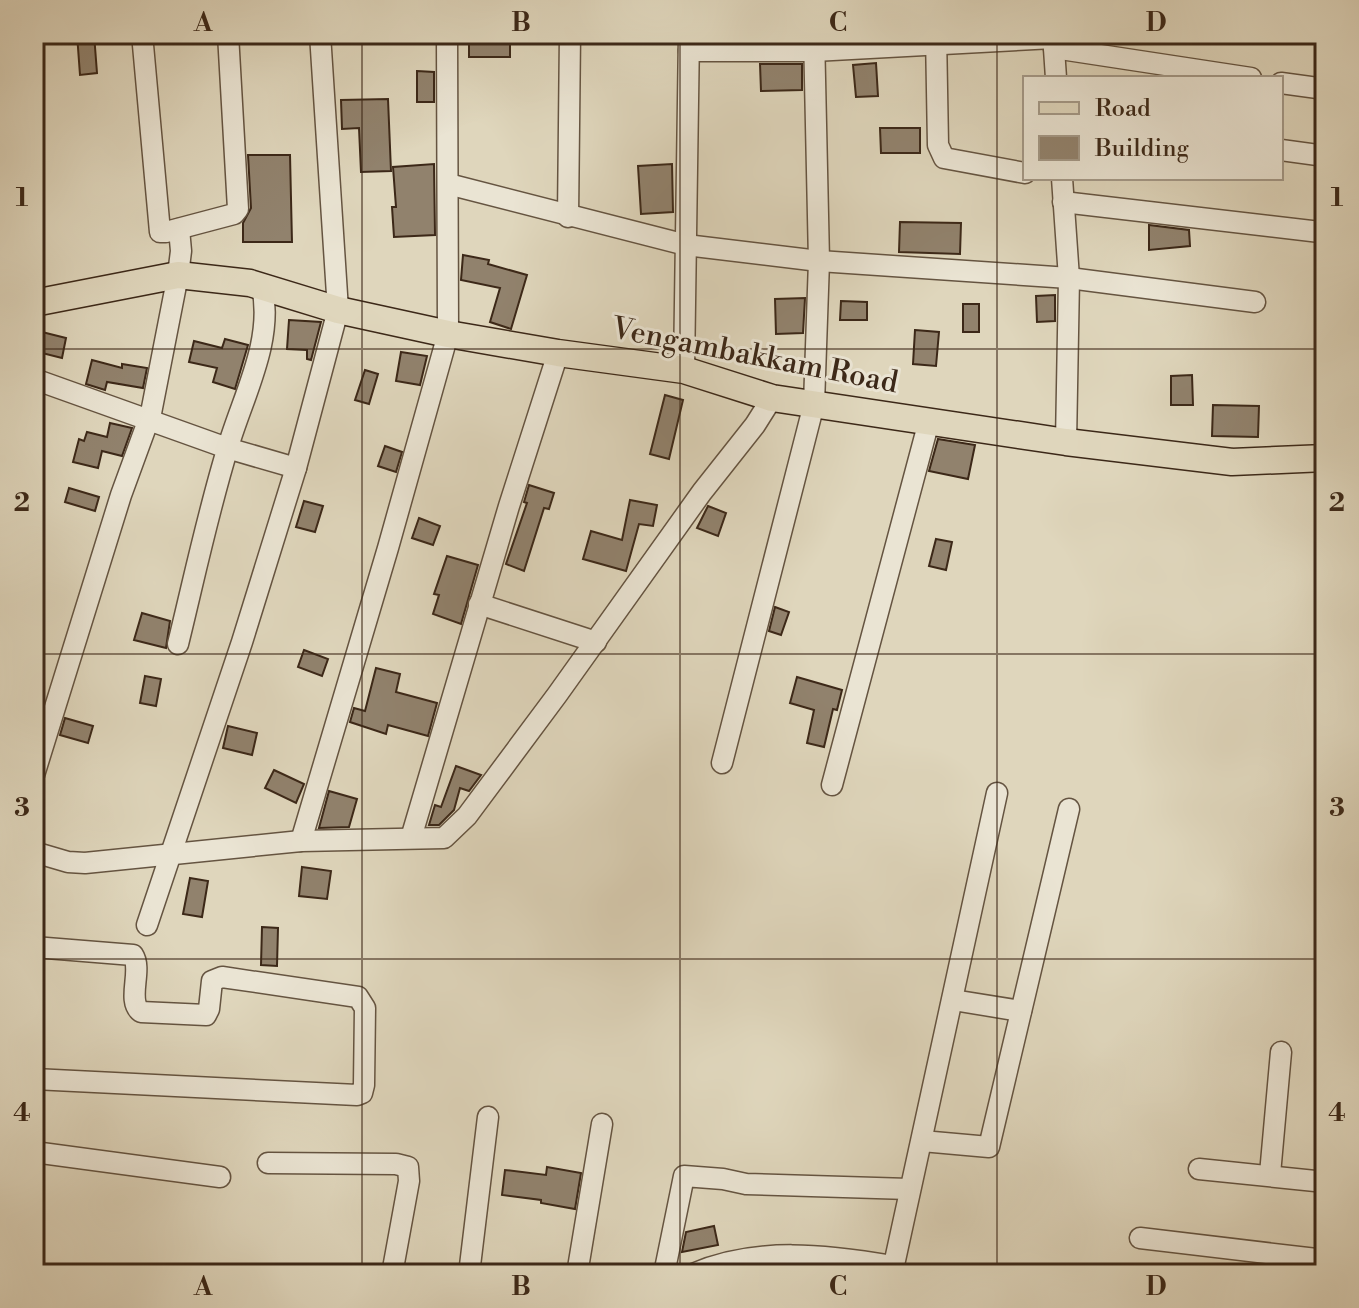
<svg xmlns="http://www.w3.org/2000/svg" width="1359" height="1308" viewBox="0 0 1359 1308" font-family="'Libre Bodoni',serif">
  <rect width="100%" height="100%" fill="#dfd6bc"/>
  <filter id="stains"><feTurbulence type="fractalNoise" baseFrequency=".0025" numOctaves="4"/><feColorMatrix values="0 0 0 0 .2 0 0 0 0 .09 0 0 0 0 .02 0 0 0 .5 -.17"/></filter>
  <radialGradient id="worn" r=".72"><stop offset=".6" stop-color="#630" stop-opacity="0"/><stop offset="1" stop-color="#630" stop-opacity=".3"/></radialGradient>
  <g fill="#91826d" stroke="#3c2818" stroke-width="2">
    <polygon points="77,34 94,34 97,73 80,75"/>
    <rect x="469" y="34" width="41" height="23"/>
    <polygon points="876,63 878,96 856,97 853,65"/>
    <polygon points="760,64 802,64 802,90 761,91"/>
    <polygon points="417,71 434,72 434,102 417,102"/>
    <polygon points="388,99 391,171 361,172 359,128 342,129 341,100"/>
    <polygon points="880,128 920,128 920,153 881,153"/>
    <polygon points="248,155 290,155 292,242 243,242 243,223 251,208"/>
    <polygon points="434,164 435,235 394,237 392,207 396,207 393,167"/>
    <polygon points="672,164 673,212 641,214 638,166"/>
    <polygon points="900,222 961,223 960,254 899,252"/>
    <polygon points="1149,225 1189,230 1190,246 1149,250"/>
    <polygon points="463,255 489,260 488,264 527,275 511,329 490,322 500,288 461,280"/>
    <polygon points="1055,295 1055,321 1037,322 1036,296"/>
    <polygon points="805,298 803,333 776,334 775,299"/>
    <polygon points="841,301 867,302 867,320 840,320"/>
    <rect x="963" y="304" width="16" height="28"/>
    <polygon points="289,320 321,322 311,360 307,359 307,350 287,349"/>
    <polygon points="34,330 66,338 62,358 34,351"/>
    <polygon points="915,330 939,332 936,366 913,364"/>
    <polygon points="225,339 248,345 235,389 213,382 217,368 189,362 194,341 222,348"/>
    <polygon points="401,352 427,356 420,385 396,381"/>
    <polygon points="92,360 122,368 122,364 147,368 143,388 107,382 105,390 86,384"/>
    <polygon points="365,370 378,374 369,404 355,400"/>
    <polygon points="1192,375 1193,405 1171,405 1171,376"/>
    <polygon points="665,395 683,400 669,459 650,454"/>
    <polygon points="1213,405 1259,406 1258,437 1212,436"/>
    <polygon points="110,423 132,428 122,456 102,451 98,468 73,462 79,439 84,441 87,432 107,437"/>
    <polygon points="938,439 975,445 968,479 929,471"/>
    <polygon points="385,446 402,452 396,472 378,466"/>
    <polygon points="529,485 554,493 549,509 544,508 524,571 506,564 527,503 524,502"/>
    <polygon points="69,488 99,497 95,511 65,502"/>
    <polygon points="630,500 657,505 653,526 639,524 626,571 583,559 591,531 622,540"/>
    <polygon points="304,501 323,506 315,532 296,527"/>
    <polygon points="708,506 726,513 718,536 697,528"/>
    <polygon points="419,518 440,526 433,545 412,538"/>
    <polygon points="936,539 952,542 946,570 929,566"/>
    <polygon points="447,556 478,565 461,624 433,614 439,595 434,594"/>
    <polygon points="775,607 789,612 781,635 769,631"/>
    <polygon points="142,613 170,621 166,648 134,640"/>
    <polygon points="304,650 328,659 322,676 298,667"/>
    <polygon points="376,668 400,674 396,692 437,703 428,736 388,725 386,734 350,722 354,708 365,711"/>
    <polygon points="145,676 161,679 156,706 140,703"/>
    <polygon points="797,677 842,690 837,710 833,709 824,747 807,743 814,710 790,703"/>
    <polygon points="65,718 93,726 88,743 60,735"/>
    <polygon points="228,726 257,733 252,755 223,748"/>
    <polygon points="456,766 481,775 469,791 460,788 454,810 439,825 429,825 435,805 441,807"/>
    <polygon points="274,770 304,784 296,803 265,788"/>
    <polygon points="329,791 357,799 349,827 319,828"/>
    <polygon points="302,867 331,871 327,899 299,896"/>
    <polygon points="190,878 208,881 202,917 183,914"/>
    <polygon points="262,927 278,928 277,966 261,965"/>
    <polygon points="547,1167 581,1173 575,1209 541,1203 541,1200 502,1195 505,1170 546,1175"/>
    <polygon points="714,1226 718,1245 682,1252 686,1232"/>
  </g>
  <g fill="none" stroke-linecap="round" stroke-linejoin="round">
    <defs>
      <g id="minor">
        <polyline points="142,34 160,232 166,232 234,214 238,209 228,34"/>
        <polyline points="936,34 938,145 944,158 1025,173"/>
        <polyline points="1053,34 1056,78"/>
        <polyline points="1054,48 1251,78"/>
        <polyline points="689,51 814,51 1053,38"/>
        <polyline points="1281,83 1325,89"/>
        <polyline points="1281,150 1325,156"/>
        <polyline points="1062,178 1069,278 1066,442"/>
        <polyline points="448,184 686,245 819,261 1069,278 1255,302"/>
        <polyline points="1063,202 1320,232 1325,228"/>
        <polyline points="568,217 570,34"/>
        <polyline points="684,370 689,34"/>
        <polyline points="34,379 227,448 296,468"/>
        <polyline points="479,604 596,642"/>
        <path d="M178,644C194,579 208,512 228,447C243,396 274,341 262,287"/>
        <polyline points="722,763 814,404 819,261 814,34"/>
        <polyline points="34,775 121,495 151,413 178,275 181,251 179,229"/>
        <polyline points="832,785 929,421"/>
        <polyline points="411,838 509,506 558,353"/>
        <polyline points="301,841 388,548 448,334 447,34"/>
        <polyline points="34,852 68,862 85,863 301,841 444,838 467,816 557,695 702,492 755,425 772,398"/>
        <polyline points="147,925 242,642 296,468 338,310 320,34"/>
        <path d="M34,947L133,955C143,970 126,1001 141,1012L206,1015L209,1009L212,981L222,977L358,997L365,1008L364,1085L362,1093L357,1095L34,1079"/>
        <polyline points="953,1000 1021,1011"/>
        <polyline points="922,1141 989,1147 1069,809"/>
        <polyline points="34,1152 220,1177"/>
        <polyline points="268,1163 396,1164 408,1167 409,1181 392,1274"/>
        <polyline points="1199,1169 1325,1182"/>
        <polyline points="1270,1174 1281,1052"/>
        <polyline points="1140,1238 1325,1260"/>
        <polyline points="469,1274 488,1117"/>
        <polyline points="577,1274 602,1124"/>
        <polyline points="664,1274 684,1176 723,1179 746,1184 909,1189"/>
        <path d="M693,1274C756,1246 828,1255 893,1266"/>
        <polyline points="892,1274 997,793"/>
      </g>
      <polyline id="major" points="34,303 178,275 250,283 338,310 448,334 558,353 684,370 772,398 1066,442 1232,462 1325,458"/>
    </defs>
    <use href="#minor" stroke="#655441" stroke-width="23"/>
    <use href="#major" stroke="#3c2818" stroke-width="29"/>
    <use href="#minor" stroke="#eae4d3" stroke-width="20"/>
    <use href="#major" stroke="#dfd6bc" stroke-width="26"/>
  </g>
  <path fill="none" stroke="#3c2818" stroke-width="2" stroke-opacity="0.55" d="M362,34V1274M680,34V1274M997,34V1274M34,349H1325M34,654H1325M34,959H1325"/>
  <g text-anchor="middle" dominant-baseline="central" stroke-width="6" stroke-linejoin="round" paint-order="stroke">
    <g font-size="30" fill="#3c2818" stroke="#eae4d3">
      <text transform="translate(755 356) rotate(11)">Vengambakkam Road</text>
    </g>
  </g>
  <rect width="1359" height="1308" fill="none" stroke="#dfd6bc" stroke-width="88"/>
  <rect x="1023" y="76" width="260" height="104" fill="#eae4d3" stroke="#a49988" stroke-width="2"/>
  <rect x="1039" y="102" width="40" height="12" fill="#dfd6bc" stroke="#a49988" stroke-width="2"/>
  <text x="1095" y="116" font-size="24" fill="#3c2818">Road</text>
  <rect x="1039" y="136" width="40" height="24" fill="#91826d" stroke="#a49988" stroke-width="2"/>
  <text x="1095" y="156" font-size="24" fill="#3c2818">Building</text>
  <rect x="44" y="44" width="1271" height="1220" fill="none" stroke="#3c2818" stroke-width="3"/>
  <g font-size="26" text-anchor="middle" font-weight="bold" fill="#3c2818">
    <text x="203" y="31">A</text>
    <text x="521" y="31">B</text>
    <text x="838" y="31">C</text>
    <text x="1156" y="31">D</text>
    <text x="22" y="206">1</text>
    <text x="1337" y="206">1</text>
    <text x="22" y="511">2</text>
    <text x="1337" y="511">2</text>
    <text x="22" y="816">3</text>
    <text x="1337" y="816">3</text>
    <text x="22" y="1121">4</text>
    <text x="1337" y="1121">4</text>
    <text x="203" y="1295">A</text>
    <text x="521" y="1295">B</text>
    <text x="838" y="1295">C</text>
    <text x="1156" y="1295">D</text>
  </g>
  <rect width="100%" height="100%" filter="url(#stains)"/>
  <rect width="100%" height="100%" fill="url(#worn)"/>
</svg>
